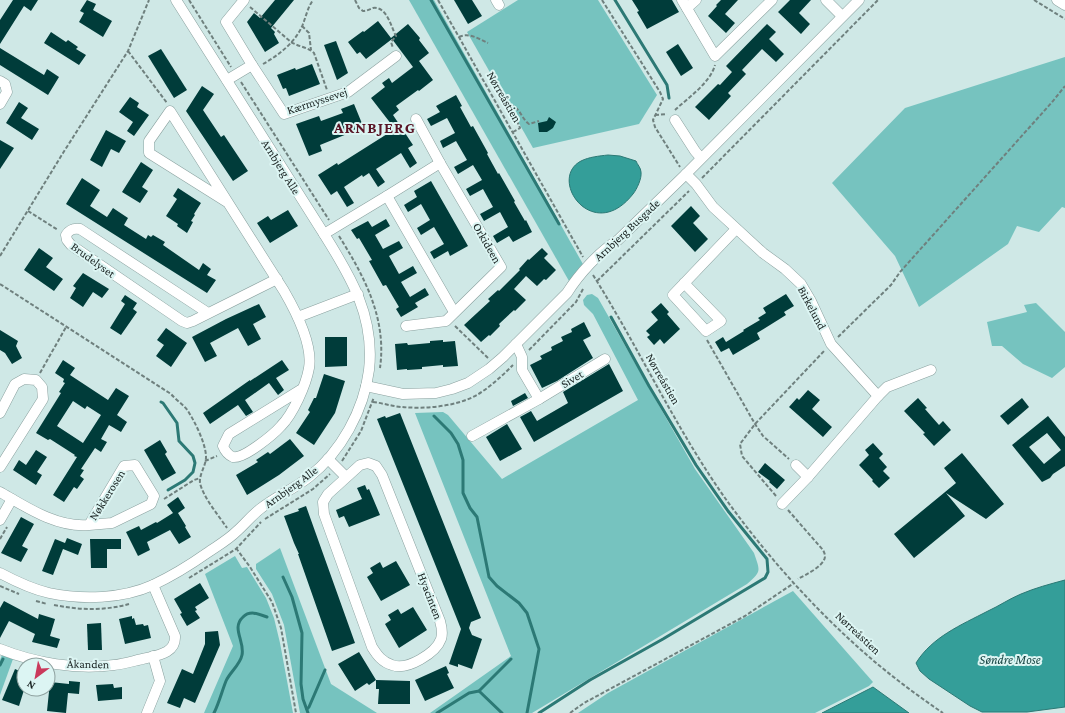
<svg xmlns="http://www.w3.org/2000/svg" width="1065" height="713" viewBox="0 0 1065 713" font-family="'Crimson Pro',serif">
  <rect width="100%" height="100%" fill="#cfe8e6"/>
  <g fill="#76c3bf">
    <polygon points="409,0 434,0 584,266 569,281"/>
    <polygon points="518,0 598,0 657,95 639,124 533,148 467,32"/>
    <polygon points="1065,57 1065,208 1062,207 1039,232 1017,226 1008,244 919,307 895,256 832,183 905,108"/>
    <path d="M592,294L598,298L695,469L754,553C760,571 762,571 747,584L532,713H430L511,656L415,413L443,412L448,415L502,479L638,400L593,314L584,305L583,300L587,295Z"/>
    <polygon points="1036,303 1065,332 1065,367 1052,378 1023,364 1002,346 992,346 987,322 1027,312 1024,305"/>
    <polygon points="280,548 331,684 377,713 300,713 284,625 272,594 256,569 256,564"/>
    <polygon points="235,556 242,568 247,567 266,598 274,618 280,643 293,713 204,713 233,646 205,574"/>
    <polygon points="793,591 873,682 869,686 815,713 578,713 608,693"/>
    <polygon points="2,655 13,659 0,695 0,660"/>
  </g>
  <g fill="#349e99" stroke="#2c7975">
    <path d="M608,155L620,156L636,161C637,164 641,168 641,172C642,178 637,189 633,194C593,245 547,179 581,161C589,157 599,156 608,155Z"/>
    <path d="M1065,580V707L1027,712H982L970,706L929,679L920,671L916,663C932,637 961,625 988,611C999,606 1009,599 1021,594C1035,588 1050,584 1065,580Z"/>
    <polygon points="873,687 909,713 822,713"/>
  </g>
  <g fill="none" stroke-linecap="round" stroke-linejoin="round">
    <g stroke="#2c7975" stroke-width="3">
      <polyline points="431,0 559,224"/>
      <polyline points="615,0 667,85 669,98"/>
      <polyline points="161,402 163,403 177,423 179,441 193,456 195,463 193,472 185,480 168,490"/>
      <polyline points="434,416 451,433 458,444 463,460 463,493 470,508 477,517 489,577 497,586 519,603 527,613 539,649 527,713"/>
      <polyline points="283,577 292,597 302,633 301,684 303,699 308,713"/>
      <polyline points="0,665 3,659"/>
      <polyline points="479,691 502,713"/>
      <polyline points="307,709 309,707 325,670"/>
      <path d="M214,713C219,703 222,691 226,681C230,672 240,665 242,655C245,641 231,628 243,617C250,610 259,614 267,617"/>
      <polyline points="437,713 469,693 479,691 511,659"/>
      <polyline points="539,713 590,680 663,639 765,578 768,572 767,559 728,511 696,465 649,386 611,317"/>
    </g>
  </g>
  <g fill="#003c3a" fill-rule="evenodd">
    <polygon points="13,0 38,0 31,11 24,6 0,44 0,20"/>
    <polygon points="87,0 96,4 93,10 112,21 103,37 79,22 84,13 80,11"/>
    <polygon points="275,0 294,0 271,28 275,32 274,34 279,43 265,52 247,22 254,13 260,18"/>
    <polygon points="454,0 472,0 482,16 468,24"/>
    <polygon points="632,0 672,0 679,12 647,29 637,12 639,11"/>
    <polygon points="721,0 738,0 725,14 735,23 726,33 708,16 717,6 716,5"/>
    <polygon points="790,0 811,0 799,13 810,24 801,34 778,12"/>
    <polygon points="378,21 391,38 408,24 420,38 419,40 429,53 419,61 433,80 419,91 418,90 396,106 399,110 393,115 413,145 408,148 417,163 410,168 401,153 376,169 385,182 378,187 369,173 363,177 362,175 344,187 354,203 347,207 337,191 331,195 318,175 337,163 338,165 395,129 371,98 385,87 382,83 389,78 392,83 413,67 392,39 366,59 360,52 357,54 348,42 363,31 364,32"/>
    <polygon points="767,24 776,32 769,39 784,54 776,62 762,49 742,70 746,74 728,93 731,96 709,120 695,107 718,84 720,85 732,72 726,66"/>
    <polygon points="51,32 66,42 68,40 78,47 76,49 86,55 79,65 44,43"/>
    <polygon points="336,41 348,73 337,80 324,45"/>
    <polygon points="678,44 693,68 681,76 666,52"/>
    <polygon points="0,48 44,75 47,69 59,77 48,95 0,65"/>
    <polygon points="161,49 187,90 174,98 148,56"/>
    <polygon points="312,64 320,84 289,96 286,88 283,89 277,75 295,68 296,70"/>
    <polygon points="202,86 214,94 203,110 221,137 224,135 248,171 233,181 186,111"/>
    <polygon points="456,95 462,106 460,107 471,127 473,126 488,153 487,154 498,174 499,173 515,201 514,202 525,221 526,220 532,232 513,242 509,236 497,243 493,236 508,227 500,212 484,221 480,214 493,207 483,189 470,196 466,189 482,180 473,165 458,174 454,167 467,160 456,141 443,148 440,141 455,133 447,118 431,126 427,119 440,112 436,106"/>
    <polygon points="130,97 139,103 137,107 149,115 134,136 127,131 133,122 119,112"/>
    <polygon points="19,102 28,108 21,118 39,129 32,140 6,123"/>
    <polygon points="354,104 363,126 347,133 347,134 320,145 322,151 309,156 296,124 319,116 321,121 343,113 341,109"/>
    <polygon points="549,117 556,122 553,128 547,132 539,132 538,123 547,121"/>
    <polygon points="106,130 126,141 119,153 111,149 102,167 90,160"/>
    <polygon points="0,140 14,148 0,169"/>
    <polygon points="141,162 153,170 142,187 148,191 140,203 122,192"/>
    <polygon points="82,178 100,190 90,206 107,217 113,208 128,218 124,225 146,239 148,235 151,237 153,235 165,242 163,245 199,270 203,263 211,269 207,275 216,280 207,293 66,204"/>
    <polygon points="431,181 468,246 450,256 448,251 434,259 430,252 444,244 434,227 421,235 417,228 430,220 421,204 408,212 404,205 417,197 414,191"/>
    <polygon points="178,188 201,203 194,214 195,215 191,221 193,222 187,233 177,226 178,224 166,216 177,199 173,196"/>
    <polygon points="691,206 700,216 693,223 708,239 695,252 671,226"/>
    <polygon points="288,210 298,226 270,243 257,223 268,216 271,220"/>
    <polygon points="386,219 390,226 375,235 383,249 399,241 403,248 389,256 399,274 413,266 417,273 401,282 410,297 425,288 429,295 415,303 418,307 401,317 396,309 399,307 386,285 383,286 369,261 372,260 359,238 357,239 351,230 368,221 372,227"/>
    <polygon points="39,248 53,258 46,267 63,279 54,291 24,270"/>
    <polygon points="542,248 548,254 544,258 556,270 546,280 544,279 537,286 526,276 514,289 526,300 515,311 514,310 499,324 500,326 490,336 489,335 481,342 464,325 490,301 488,299 498,290 499,291 520,270 519,269 528,259 529,260"/>
    <polygon points="83,273 109,289 102,298 93,292 83,307 70,298 76,288 73,286"/>
    <polygon points="786,294 794,306 784,312 786,315 757,333 760,339 733,355 729,348 721,352 715,342 723,337 726,342 744,331 743,330 760,320 758,318 766,313 763,308"/>
    <polygon points="125,295 137,303 133,309 137,312 121,335 110,328 125,304 121,301"/>
    <polygon points="661,303 669,312 667,314 680,329 664,344 660,339 654,345 647,337 650,335 646,331 658,320 651,312"/>
    <polygon points="259,304 266,317 253,324 261,339 248,346 238,328 210,343 217,356 205,362 192,337 226,319"/>
    <polygon points="584,322 591,336 583,340 593,358 557,381 542,388 530,365 542,359 540,356 552,350 551,347 563,341 561,337 572,332 571,329"/>
    <polygon points="166,328 187,343 171,367 156,356 164,345 157,340"/>
    <polygon points="0,330 18,341 16,346 22,358 12,364 5,353 0,350"/>
    <polygon points="325,337 347,337 347,366 325,367"/>
    <polygon points="443,340 443,342 455,341 458,366 443,367 443,365 422,367 422,369 407,370 407,369 397,370 395,344 407,343 408,345 430,343 430,341"/>
    <path d="M63,360L75,368L70,375L108,400L116,388L129,396L117,415L127,422L121,432L109,425L101,439L107,442L101,452L95,448L81,469L84,470L80,476L84,479L77,489L74,487L64,502L53,495L77,457L74,456L75,455L50,439L48,440L36,433L61,393L59,392L65,383L63,382L64,379L55,373ZM73,401L85,409L87,406L101,415L83,443L57,426Z"/>
    <polygon points="282,360 289,370 276,378 284,390 278,395 269,383 245,400 253,412 246,416 238,405 210,424 203,413 250,380 250,381"/>
    <polygon points="609,364 623,391 534,442 520,417 531,411 537,421 568,403 563,392"/>
    <polygon points="324,374 345,381 335,413 314,445 296,433 310,412 308,410 314,398 316,398"/>
    <polygon points="808,390 820,400 812,409 832,427 823,437 789,407 797,398 799,400"/>
    <polygon points="525,393 528,398 513,406 511,401"/>
    <polygon points="918,398 927,408 925,409 939,425 943,421 951,430 934,446 923,434 925,433 904,411"/>
    <polygon points="1022,398 1029,407 1008,425 1000,416"/>
    <polygon points="400,413 481,618 471,622 469,628 472,635 482,639 472,669 458,664 458,667 449,664 461,629 377,419 385,416 386,418"/>
    <path d="M1048,416L1065,437V466L1053,474L1050,478L1042,482L1012,445ZM1047,433L1061,450L1044,464L1029,447Z"/>
    <polygon points="507,424 522,449 500,461 486,437"/>
    <polygon points="290,439 304,456 279,475 247,495 236,475 258,462 256,460 268,452 270,454"/>
    <polygon points="160,440 167,452 165,454 176,473 162,481 144,450"/>
    <polygon points="873,443 883,454 879,458 887,467 883,471 890,478 879,488 872,481 873,480 859,465 869,455 865,450"/>
    <polygon points="36,450 47,457 37,472 42,475 36,485 13,470 19,460 26,465"/>
    <polygon points="962,453 1004,504 986,519 946,493 965,516 914,558 894,534 956,483 944,468"/>
    <polygon points="765,463 785,480 777,489 769,482 770,481 758,472"/>
    <polygon points="365,485 367,490 369,489 380,515 349,527 344,516 339,518 336,510 362,499 357,488"/>
    <polygon points="178,497 185,508 178,513 186,526 185,527 191,537 179,544 170,530 147,542 150,550 138,556 126,532 139,526 141,530 156,522 157,523 173,513 167,505"/>
    <polygon points="306,506 355,643 332,651 298,554 299,554 294,543 284,516 299,511 298,509"/>
    <polygon points="21,517 34,524 22,546 28,549 21,562 1,553"/>
    <polygon points="67,538 82,544 78,555 63,549 53,575 42,571 55,539 65,543"/>
    <polygon points="90,539 121,539 121,549 107,549 107,568 91,568"/>
    <polygon points="396,561 410,585 381,601 367,577 373,573 370,568 380,562 383,568"/>
    <polygon points="200,583 209,598 195,607 197,610 195,611 200,618 187,626 180,614 182,613 174,599"/>
    <polygon points="4,601 38,619 39,614 55,619 50,636 60,639 57,648 32,642 35,634 9,621 0,638 0,608"/>
    <polygon points="413,607 427,630 399,648 385,624 391,620 388,615 398,609 401,614"/>
    <polygon points="132,616 132,619 134,618 136,625 143,624 144,626 148,625 151,638 125,644 119,619"/>
    <polygon points="101,623 102,650 88,650 87,624"/>
    <polygon points="218,631 220,645 195,703 184,698 180,708 167,703 182,669 193,674 205,644 205,632"/>
    <polygon points="359,652 376,680 369,685 367,683 355,691 338,664"/>
    <polygon points="446,666 449,673 447,674 454,688 425,701 415,680"/>
    <polygon points="15,669 24,673 24,690 19,706 2,700"/>
    <polygon points="376,680 410,681 410,704 378,704 379,689 376,689"/>
    <polygon points="69,681 80,682 79,694 68,693 66,713 47,711 50,682 69,684"/>
    <polygon points="113,684 114,688 122,687 122,699 98,701 96,685"/>
  </g>
  <g fill="none" stroke-linecap="round" stroke-linejoin="round">
    <defs>
      <g id="minor">
        <polyline points="496,0 499,5"/>
        <polyline points="682,0 715,56 772,0"/>
        <polyline points="826,0 842,16"/>
        <polyline points="1057,0 1065,5"/>
        <polyline points="687,8 696,0"/>
        <polyline points="252,65 284,114 348,92 396,56"/>
        <polyline points="227,80 252,65 226,22 244,0"/>
        <polyline points="0,81 5,84 7,92 0,104"/>
        <polyline points="416,119 440,163"/>
        <polyline points="675,120 695,151 701,158"/>
        <polyline points="686,174 696,184 713,207 763,253 785,269 801,284 811,301 831,344 878,396 808,477 782,504"/>
        <polyline points="387,196 454,312"/>
        <path d="M227,202L149,153V141L170,111L284,291C295,310 313,345 309,368C306,385 293,414 281,426C274,434 244,459 233,457C228,455 225,451 223,446L229,434L302,389"/>
        <polyline points="324,234 387,196 440,163 501,267 446,321 406,326"/>
        <polyline points="684,283 721,321 706,331 673,295 736,229"/>
        <path d="M208,313L80,229C74,228 70,229 66,235L67,240L71,245L182,321L187,323L193,321L277,279"/>
        <polyline points="298,317 358,294"/>
        <polyline points="516,344 522,357 522,370 539,399"/>
        <path d="M366,386L403,394L436,393L452,389L468,383L489,369L503,357L567,293C579,274 599,252 618,240L686,174L859,0"/>
        <polyline points="878,396 887,387 931,370"/>
        <polyline points="0,413 15,384 24,379 36,380 42,387 43,399 0,467"/>
        <polyline points="472,436 539,399 605,359"/>
        <polyline points="328,459 346,477"/>
        <path d="M368,463L376,466L382,475L440,621C442,628 443,633 441,639C436,653 407,671 392,665C382,662 377,655 372,647L324,514L323,502L328,494L360,465Z"/>
        <polyline points="796,465 808,477"/>
        <path d="M0,492C26,507 57,528 89,525L124,466L135,465L154,496L151,504L112,523L89,525"/>
        <polyline points="0,520 12,499"/>
        <path d="M0,573C15,581 32,589 49,593C82,600 122,599 153,585C172,576 190,565 207,553C217,546 228,540 237,531C245,524 251,516 260,509C275,497 294,489 309,477C341,452 364,410 369,370C375,317 351,277 324,234L176,0"/>
        <path d="M0,649C35,663 76,670 114,665C125,664 136,660 147,658C160,655 176,652 175,636L153,585"/>
        <polyline points="147,713 160,681 153,656"/>
      </g>
    </defs>
    <use href="#minor" stroke="#8aa19f" stroke-width="11"/>
    <g stroke="#6f807e" stroke-width="2" stroke-dasharray="4 2" stroke-linecap="butt">
      <polyline points="189,0 231,67"/>
      <path d="M355,0L359,8L363,11C367,11 370,9 373,8C387,6 391,27 396,36L391,42L393,48"/>
      <polyline points="438,0 583,257"/>
      <polyline points="602,0 660,92 663,99 653,120 655,127 680,167"/>
      <polyline points="1034,0 1065,19"/>
      <path d="M250,7L291,42C299,47 308,47 314,53L327,90"/>
      <polyline points="302,26 309,33 311,50"/>
      <path d="M459,37C469,32 479,39 488,43"/>
      <polyline points="128,51 167,103"/>
      <path d="M263,64C279,55 296,42 303,24C306,16 308,7 313,0"/>
      <polyline points="241,82 329,220"/>
      <path d="M675,110C689,97 710,83 715,65"/>
      <polyline points="655,115 667,114"/>
      <path d="M513,132L520,128L511,107L513,106C520,109 522,119 529,124L539,121"/>
      <polyline points="702,178 878,0"/>
      <polyline points="28,211 58,230"/>
      <path d="M339,236C364,276 387,318 380,368"/>
      <polyline points="0,256 63,153 128,51 149,0"/>
      <path d="M593,275C639,348 675,427 725,498C766,555 815,610 868,656C891,676 918,696 943,713"/>
      <polyline points="597,281 689,191"/>
      <path d="M0,284L171,394C176,400 184,405 188,411C195,422 206,444 206,457C206,466 199,474 200,483C203,497 219,516 227,528"/>
      <polyline points="455,326 488,358"/>
      <polyline points="838,337 891,285 900,272 1053,101 1065,86"/>
      <polyline points="707,340 755,424 763,436 789,459"/>
      <polyline points="529,350 576,302 583,289"/>
      <polyline points="40,373 66,327"/>
      <path d="M373,402C382,403 391,406 401,407C425,409 455,407 477,395C490,387 502,376 513,365"/>
      <polyline points="205,461 217,456"/>
      <polyline points="342,461 361,431 374,397"/>
      <polyline points="776,496 742,456 740,444 755,424 825,350"/>
      <polyline points="164,499 194,480 200,478"/>
      <path d="M788,510L823,550C824,552 825,554 825,556C825,566 805,575 798,579"/>
      <polyline points="265,519 313,489 330,474"/>
      <polyline points="0,539 7,527"/>
      <polyline points="236,548 250,567 272,602 281,628 296,713"/>
      <polyline points="189,578 236,549 261,522"/>
      <polyline points="0,586 19,594"/>
      <polyline points="36,601 47,604"/>
      <path d="M54,605C79,610 104,611 129,604"/>
      <polyline points="570,713 584,703 745,616 794,583"/>
    </g>
    <use href="#minor" stroke="#fff" stroke-width="10"/>
  </g>
  <g text-anchor="middle" dominant-baseline="central" stroke-width="4" stroke-linejoin="round" paint-order="stroke">
    <g font-size="12" fill="#192221" stroke="#dcf5f3">
      <text transform="translate(504 97) rotate(60)">Nørreåstien</text>
      <text transform="translate(317 101) rotate(-18)">Kærmyssevej</text>
      <text transform="translate(281 167) rotate(58)">Arnbjerg Alle</text>
      <text transform="translate(627 230) rotate(-43)">Arnbjerg Busgade</text>
      <text transform="translate(487 243) rotate(60)">Orkideen</text>
      <text transform="translate(93 260) rotate(36)">Brudelyset</text>
      <text transform="translate(812 308) rotate(62)">Birkelund</text>
      <text transform="translate(572 379) rotate(-31)">Sivet</text>
      <text transform="translate(663 379) rotate(60)">Nørreåstien</text>
      <text transform="translate(291 487) rotate(-36)">Arnbjerg Alle</text>
      <text transform="translate(107 495) rotate(-58)">Nøkkerosen</text>
      <text transform="translate(430 596) rotate(69)">Hyacinten</text>
      <text transform="translate(858 633) rotate(43)">Nørreåstien</text>
      <text transform="translate(88 664) rotate(1)">Åkanden</text>
    </g>
    <g font-size="13" font-style="italic" fill="#184644" stroke="#dcf5f3">
      <text x="1010" y="659">Søndre Mose</text>
    </g>
    <g font-size="16" font-weight="bold" letter-spacing="1" fill="#591425" stroke="#dcf5f3">
      <text x="375" y="127">ARNBJERG</text>
    </g>
  </g>
  <g transform="translate(36 677) rotate(212)"><circle r="19" fill="#dcf5f3" stroke="#8ea19f"/>
  <path d="M0-3L7 15L0 10L-7 15Z" fill="#ca3a5c"/>
  <text y="-6" font-size="11" font-weight="bold" text-anchor="middle" fill="#192221">N</text>
  </g>
</svg>
